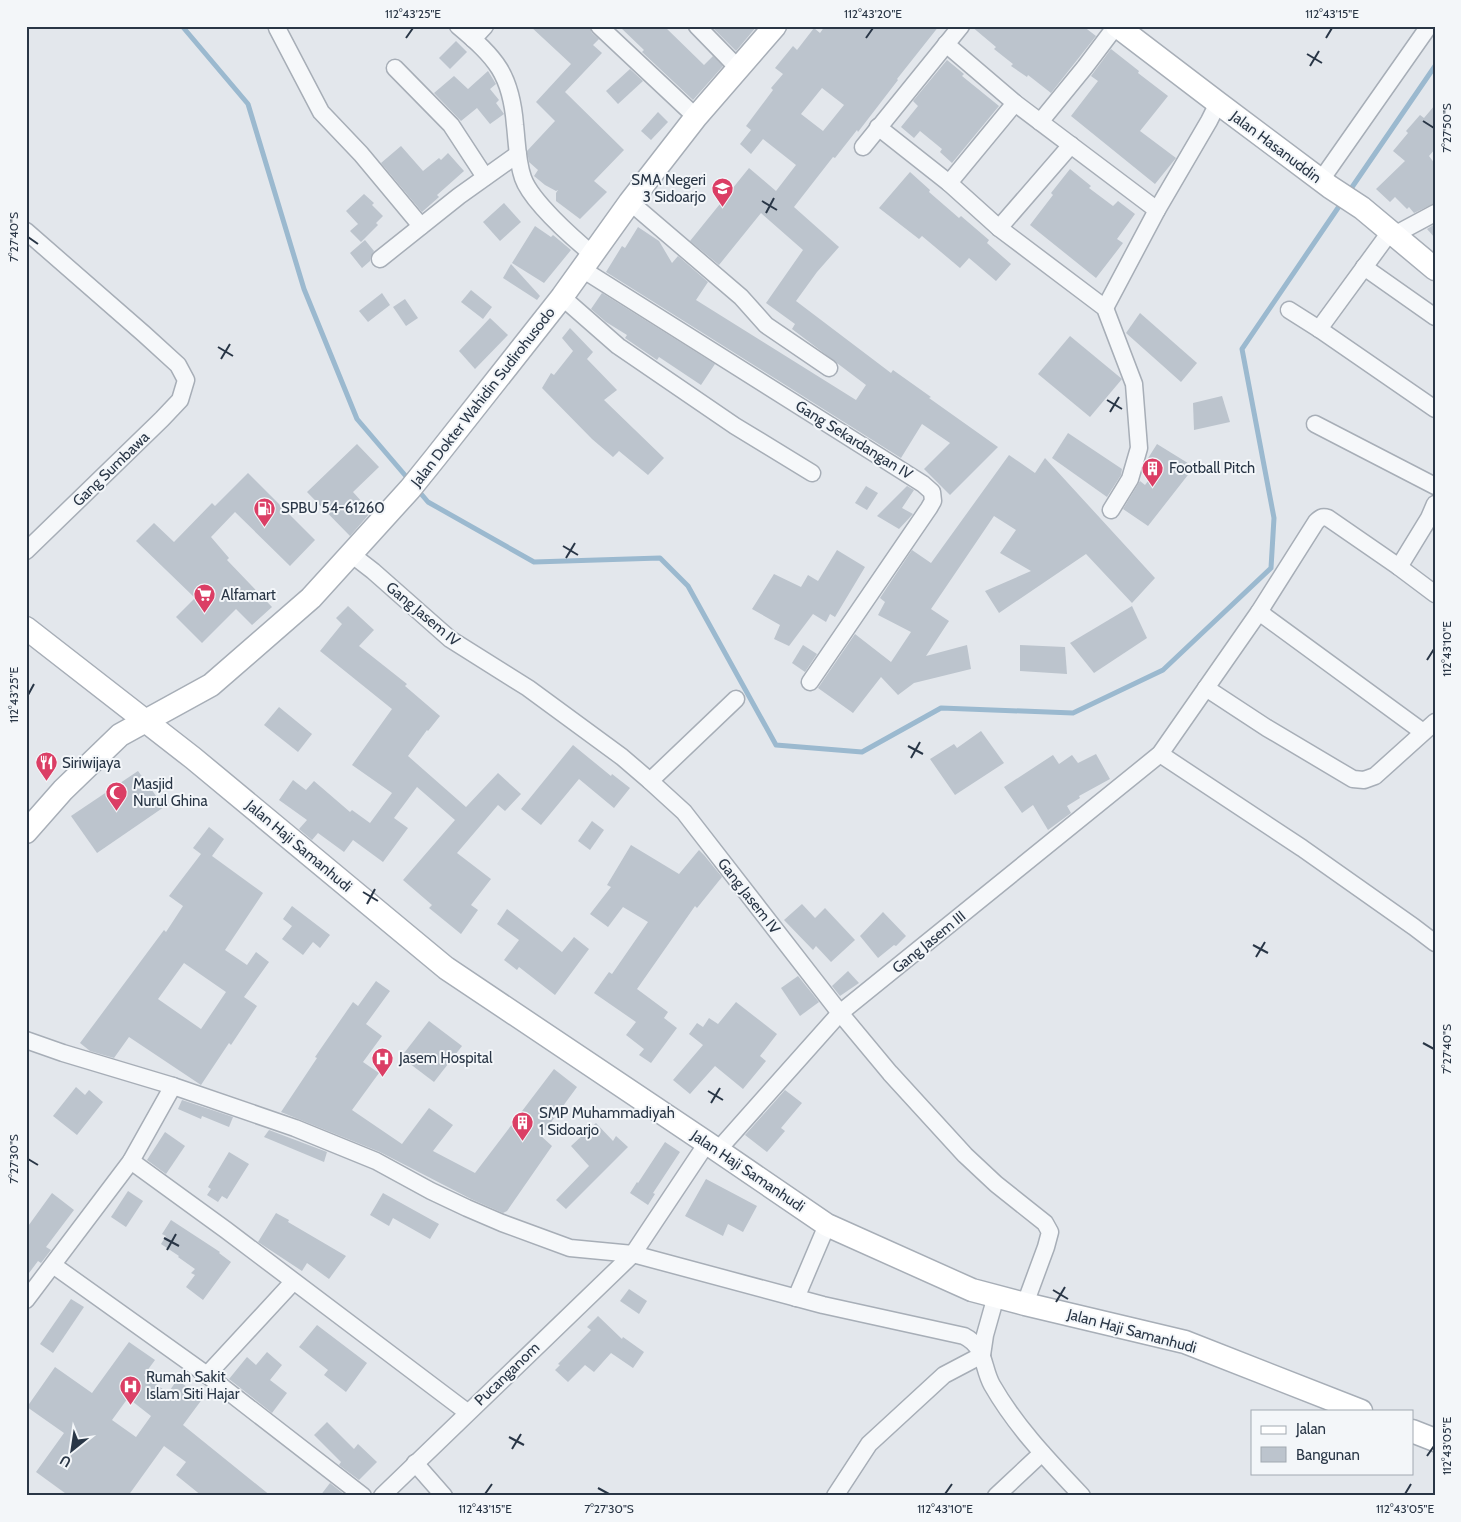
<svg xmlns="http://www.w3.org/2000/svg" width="1461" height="1522" viewBox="0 0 1461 1522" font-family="Cabin,sans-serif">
  <rect width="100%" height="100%" fill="#e3e7ec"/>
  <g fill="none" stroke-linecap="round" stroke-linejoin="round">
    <g stroke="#9bb9cf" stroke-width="5">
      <polyline points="182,26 248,104 304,289 357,419 410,481"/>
      <polyline points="1348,193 1435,66"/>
      <polyline points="417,489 428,502 534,562 660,558 688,586 776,745 862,752 941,708 1073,713 1163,670 1271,568 1274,518 1242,349 1342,202"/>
    </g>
  </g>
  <g fill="#bcc4cd" fill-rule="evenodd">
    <polygon points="530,26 589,26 592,33 599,39 593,45 602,53 565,92 624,150 594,181 607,192 580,219 556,201 556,193 558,190 556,191 545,185 534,176 538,170 529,162 527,151 555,121 536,102 571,64"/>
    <polygon points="619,26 664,26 704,65 713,56 723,66 693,100 642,52 644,50"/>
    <polygon points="711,26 757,26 736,51"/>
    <path d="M825,26H939L897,79L898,80L858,132L857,130L835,158L833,157L794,207L839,247L817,272L796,301L891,373L893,370L931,397L929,398L998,447L950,495L924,469L950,443L922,424L901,458L606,272L622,246L625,248L638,227L659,241L672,263L678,256L708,282L696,300L856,400L866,385L792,329L795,324L766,303L803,250L761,213L719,265L690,241L749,168L776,191L796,165L763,139L751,154L740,144L751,130L746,126L773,90L771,88L783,74L775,68L793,46L797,50L814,28L820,33ZM822,88L844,105L823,131L801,114Z"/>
    <polygon points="971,26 1083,26 1096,36 1051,93 1028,75 1027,77 1011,66 1013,64 994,49 996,47"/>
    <polygon points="456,41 467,52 450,69 439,58"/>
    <polygon points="1111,49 1139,71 1138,73 1168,96 1140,131 1176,158 1155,184 1071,116 1098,81 1091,76"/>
    <polygon points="947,60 964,74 962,76 999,106 952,163 940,152 942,149 920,131 914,138 901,127 918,106 913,101"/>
    <polygon points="630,69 643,81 618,104 606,91"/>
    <polygon points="488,71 496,84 490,89 499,100 496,103 504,114 490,124 477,108 461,121 434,93 454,76 468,89"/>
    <polygon points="1435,105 1435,149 1429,156 1435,164 1435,203 1414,213 1409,207 1407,209 1395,197 1390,202 1376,189 1405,161 1393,151 1408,133 1406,131 1420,115 1424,118"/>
    <polygon points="658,112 668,122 651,140 641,131"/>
    <polygon points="401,146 423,171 439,158 441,160 448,153 464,171 437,195 439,197 422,212 381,163"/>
    <polygon points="1070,169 1091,186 1089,188 1113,206 1118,201 1135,214 1117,239 1123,243 1096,278 1030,225 1053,195 1051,193"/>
    <polygon points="910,172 930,190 929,192 959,218 961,216 989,240 987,243 1011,264 996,281 969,258 960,268 922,236 919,239 879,208"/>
    <polygon points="364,194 374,203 372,205 383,216 376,223 378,225 361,242 350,231 358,224 346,211"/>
    <polygon points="504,203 521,222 500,241 483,222"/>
    <polygon points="1435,224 1435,238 1427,229"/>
    <polygon points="535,226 551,237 553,235 571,250 544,283 512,263"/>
    <polygon points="365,240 374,251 371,256 370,261 362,268 350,253"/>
    <polygon points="511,264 540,296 537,300 503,278"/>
    <polygon points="471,290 492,307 483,319 461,302"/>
    <polygon points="382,293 390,305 368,322 359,311"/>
    <polygon points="602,293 715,364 701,385 659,357 657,360 625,338 627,335 606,322 591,309"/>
    <polygon points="405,299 418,318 406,326 393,307"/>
    <polygon points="1140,313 1197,363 1181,382 1126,333"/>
    <polygon points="490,318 508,335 475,369 459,351"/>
    <polygon points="570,328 593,352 587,359 617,390 604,400 664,458 648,475 619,451 613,457 592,439 542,388 551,373 554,375 573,351 562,338"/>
    <polygon points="1070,336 1122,379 1090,417 1038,374"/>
    <polygon points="1222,396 1230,422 1194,430 1193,403"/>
    <polygon points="1068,433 1122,469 1121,475 1107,497 1052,458"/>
    <polygon points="357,444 379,467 353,492 371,512 350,536 307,492"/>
    <polygon points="1157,444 1191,465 1191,471 1148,526 1123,509 1140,481 1145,485 1155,472 1145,463"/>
    <polygon points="1009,455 1035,473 1045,458 1155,578 1132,603 1086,554 999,613 985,591 1031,571 1000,553 1016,530 994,516 931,609 949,621 926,656 967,645 971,669 914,683 898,695 881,677 853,713 818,688 855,634 891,662 911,632 878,615 885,602 880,598 912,550 931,563"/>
    <polygon points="248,473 315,540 290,566 235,512 211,537 229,558 227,560 272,607 252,625 236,609 202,643 176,617 195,598 136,541 154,523 174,542 212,503 215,506"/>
    <polygon points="866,486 878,493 867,510 855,503"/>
    <polygon points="907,486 914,490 902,508 913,514 899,529 877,516"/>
    <polygon points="837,550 865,567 835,617 830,614 826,622 813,614 789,646 774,639 780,625 752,609 774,574 801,587 808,575 818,581"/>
    <polygon points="348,606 374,630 359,646 407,684 405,686 440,716 428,731 427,730 408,756 466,807 498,773 521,794 505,811 498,805 457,853 491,879 471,905 478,910 461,934 429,908 432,905 403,880 455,820 417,787 394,818 408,828 383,862 353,840 344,852 318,833 312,840 299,829 307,820 279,800 293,780 306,790 314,781 350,812 352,810 370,823 392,793 352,765 392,709 320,651 342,624 336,618"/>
    <polygon points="1132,606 1147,638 1094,673 1070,643"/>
    <polygon points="803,645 817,654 805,672 792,663"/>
    <polygon points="1020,645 1065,647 1067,674 1020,671"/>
    <polygon points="279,707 312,734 298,752 264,725"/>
    <polygon points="981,731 1004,763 955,795 930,759 954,744 957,748"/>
    <polygon points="573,745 611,776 612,774 630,788 614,808 579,779 541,825 521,809"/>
    <polygon points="1096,754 1110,779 1079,796 1080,798 1067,806 1071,813 1048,830 1033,805 1022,813 1004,787 1053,755 1059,764 1072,755 1078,763"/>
    <polygon points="138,771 164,807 97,853 71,816"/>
    <polygon points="592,821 604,830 590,850 578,841"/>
    <path d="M209,827L224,839L212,856L263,893L225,950L247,965L256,952L269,962L244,997L257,1006L231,1045L229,1043L201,1085L129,1037L114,1058L90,1051L80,1043L164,930L166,932L183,906L169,896L201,854L193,848ZM184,963L226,992L201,1029L158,999Z"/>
    <polygon points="631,845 679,874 699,850 704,855 722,877 697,908 695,906 637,989 668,1012 664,1018 677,1028 651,1063 639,1055 644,1049 626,1035 636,1022 594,993 609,972 612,974 648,922 623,907 608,927 590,914 611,887 607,885"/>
    <polygon points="802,904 815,918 825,908 855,940 831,962 816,946 813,950 784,920"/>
    <polygon points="292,906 330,935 320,948 313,942 303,955 282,939 292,926 283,919"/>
    <polygon points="507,909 562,952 574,937 589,949 555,995 519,967 517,970 504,960 519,940 497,924"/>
    <polygon points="883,912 906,936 896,946 894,945 878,958 860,936"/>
    <polygon points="848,971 859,983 840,996 832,986"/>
    <polygon points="798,976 819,1002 800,1016 781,988"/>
    <polygon points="376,981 390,991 366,1024 382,1036 363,1062 379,1073 352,1110 402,1144 429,1108 453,1125 433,1151 475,1173 554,1069 577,1087 541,1136 552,1146 507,1211 503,1213 471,1199 380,1152 281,1112 317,1058 315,1057 353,1002 358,1006"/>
    <polygon points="736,1002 777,1034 760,1056 766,1061 743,1089 715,1066 690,1094 673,1080 703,1045 689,1034 697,1023 703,1027 709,1018 718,1024"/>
    <polygon points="429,1021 462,1046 434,1082 401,1057"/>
    <polygon points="76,1087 85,1095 89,1090 103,1102 77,1135 53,1116"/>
    <polygon points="785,1090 802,1103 781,1128 785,1131 767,1152 745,1135"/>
    <polygon points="182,1100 233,1117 229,1127 202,1116 201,1119 178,1109"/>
    <polygon points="596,1123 613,1141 616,1136 628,1147 566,1209 556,1200 589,1166 571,1146"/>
    <polygon points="269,1130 327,1152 324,1162 264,1137"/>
    <polygon points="165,1132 185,1146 166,1174 147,1160"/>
    <polygon points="665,1142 680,1152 653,1193 655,1194 648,1205 630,1193 637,1182 638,1183"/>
    <polygon points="229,1152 249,1164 227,1199 222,1196 218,1202 207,1195 211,1189 208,1187"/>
    <polygon points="706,1179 757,1206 743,1232 728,1224 723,1236 685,1216"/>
    <polygon points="128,1191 143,1201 126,1227 111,1217"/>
    <polygon points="52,1193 74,1210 46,1247 51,1250 41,1263 38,1261 26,1277 26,1229"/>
    <polygon points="383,1193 439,1224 430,1239 393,1218 389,1226 370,1215"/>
    <polygon points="276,1213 289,1220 288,1222 346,1256 329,1279 307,1263 302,1271 258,1242"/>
    <polygon points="171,1220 220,1252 219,1253 231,1262 203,1300 186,1287 195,1275 191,1273 195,1269 178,1257 179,1256 161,1244 166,1236 162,1234"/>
    <polygon points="629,1289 647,1301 639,1314 620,1301"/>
    <polygon points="71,1299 84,1307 53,1353 40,1344"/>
    <polygon points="598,1316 622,1339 623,1337 644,1352 633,1368 611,1353 594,1372 585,1365 568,1382 555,1370 560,1365 558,1364 591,1330 587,1327"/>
    <polygon points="317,1325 367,1363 346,1392 324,1375 328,1370 299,1347"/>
    <path d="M129,1342L155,1360L144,1375L168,1393L177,1380L203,1398L183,1425L271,1496H202L176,1475L186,1462L164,1446L128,1496H69L36,1472L64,1433L27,1407L55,1367L92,1393ZM128,1398L151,1416L136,1437L112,1420Z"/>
    <polygon points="267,1352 282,1365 270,1380 287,1393 272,1413 229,1379 247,1357 256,1365"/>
    <polygon points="327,1422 354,1449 358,1444 377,1462 359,1480 339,1465 341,1462 314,1435"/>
    <polygon points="330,1483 345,1495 344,1496 320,1496"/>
  </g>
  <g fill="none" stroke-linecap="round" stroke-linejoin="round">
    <defs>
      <g id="street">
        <path d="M458,26C496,58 511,74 515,125C517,142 517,161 523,178C531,201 573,238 592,254"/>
        <polyline points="599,26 696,117"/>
        <polyline points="697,26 738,68"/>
        <polyline points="277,28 321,112 361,154 421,226"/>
        <polyline points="473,39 485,26"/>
        <polyline points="946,44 1015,103 1157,210"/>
        <polyline points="395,68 451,125 485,177"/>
        <polyline points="1040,122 1085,67 1116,26"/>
        <polyline points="878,127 949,183 999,228 1105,308 1134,384 1139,448 1130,479 1111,510"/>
        <polyline points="863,147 961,26"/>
        <polyline points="1321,180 1429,26"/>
        <polyline points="949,183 1015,103"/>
        <polyline points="630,202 741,297 766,325 829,368"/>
        <polyline points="999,228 1071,145"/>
        <polyline points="26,231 144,334 178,365 186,380 180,400 162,419 26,551"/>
        <polyline points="1394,235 1435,213"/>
        <polyline points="380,259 459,196 518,154"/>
        <polyline points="1364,267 1435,317"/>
        <polyline points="582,269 923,484 932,492 933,501 929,508 810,682"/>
        <polyline points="562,297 618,346 735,426 812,473"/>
        <polyline points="1105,308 1157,210 1209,121 1218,103"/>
        <polyline points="1289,310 1319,329 1435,409"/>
        <polyline points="1319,329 1390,232"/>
        <polyline points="1315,424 1435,486"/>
        <polyline points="351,554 373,571 450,639 528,688 622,757 650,781 684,812 840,1013 890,1073 965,1155 996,1184 1045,1223 1050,1232 1046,1247 1025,1304"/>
        <polyline points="1399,567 1429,518 1435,504"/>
        <polyline points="1259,612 1423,732"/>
        <polyline points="1206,688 1267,728 1353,779 1364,780 1375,776 1435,722"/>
        <polyline points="1160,754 1302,848 1414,927 1435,943"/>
        <polyline points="650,781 736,699"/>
        <path d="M26,1040L63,1053L173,1086L295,1128L376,1161L431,1191L467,1208L502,1223L570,1248L633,1254L823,1305L964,1336C986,1347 982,1367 992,1385C1016,1427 1049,1461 1082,1496"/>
        <path d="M718,1150L840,1013L1160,754L1259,612L1316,522C1320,518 1322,516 1328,518L1399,567L1435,594"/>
        <polyline points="131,1161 226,1230 467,1412"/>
        <polyline points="53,1265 207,1375 363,1496"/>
        <polyline points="796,1298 827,1225"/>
        <polyline points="26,1300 131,1161 173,1086"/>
        <polyline points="982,1355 985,1335 996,1296"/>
        <polyline points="207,1375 293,1282"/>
        <polyline points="415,1463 444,1496"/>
        <polyline points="382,1496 633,1254 707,1143"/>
        <polyline points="835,1496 869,1444 944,1375 982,1355"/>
        <polyline points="996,1496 1042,1453"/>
      </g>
      <g id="secondary">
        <polyline points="1117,26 1218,103 1330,187 1362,208 1435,269"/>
        <polyline points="26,628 193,758 446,968 707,1143 827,1225 972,1290 1025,1304 1185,1342 1361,1411"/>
        <polyline points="26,832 63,790 120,735 211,685 311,598 410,489 435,458 562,297 630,202 696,117 775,26"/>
        <polyline points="1412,1431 1435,1440"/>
      </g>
    </defs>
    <use href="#street" stroke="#a7aeb7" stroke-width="19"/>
    <use href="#secondary" stroke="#a7aeb7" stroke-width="25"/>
    <use href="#street" stroke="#f6f8fa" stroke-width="16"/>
    <use href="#secondary" stroke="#fff" stroke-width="22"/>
  </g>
  <path fill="none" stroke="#293646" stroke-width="2" d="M406,38L413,28M866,38L873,28M1326,38L1332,28M1307,54L1322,63M1310,66L1319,51M1423,121L1434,128M762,201L777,210M766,213L774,198M28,237L38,244M218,347L233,356M221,359L230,344M1107,400L1122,409M1110,412L1119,397M563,546L578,555M566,558L575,543M1427,660L1434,649M28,695L34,684M908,746L923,754M911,758L920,742M363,892L378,901M367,904L375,889M1253,945L1268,953M1256,957L1265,942M1423,1043L1434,1049M708,1091L723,1100M711,1103L720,1088M28,1159L38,1165M164,1238L179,1246M167,1250L176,1234M1053,1290L1068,1299M1056,1302L1065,1287M509,1437L524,1445M512,1449L521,1434M1427,1456L1434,1446M598,1488L609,1494M485,1494L492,1484M945,1494L952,1484M1405,1494L1411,1484"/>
  <defs>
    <symbol id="school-pin" viewBox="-11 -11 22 30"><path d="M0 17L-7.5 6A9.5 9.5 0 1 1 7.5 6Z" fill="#db3e65" stroke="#f3f6f9"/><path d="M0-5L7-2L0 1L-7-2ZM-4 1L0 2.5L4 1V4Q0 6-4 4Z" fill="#fff"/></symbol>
    <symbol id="building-pin" viewBox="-11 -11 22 30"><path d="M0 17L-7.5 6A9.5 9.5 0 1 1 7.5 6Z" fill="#db3e65" stroke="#f3f6f9"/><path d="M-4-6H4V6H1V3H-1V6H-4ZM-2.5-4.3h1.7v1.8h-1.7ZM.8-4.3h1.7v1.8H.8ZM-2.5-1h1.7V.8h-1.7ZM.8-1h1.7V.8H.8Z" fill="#fff"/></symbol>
    <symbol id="fuel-pin" viewBox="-11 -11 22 30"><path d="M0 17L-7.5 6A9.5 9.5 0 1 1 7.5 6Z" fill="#db3e65" stroke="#f3f6f9"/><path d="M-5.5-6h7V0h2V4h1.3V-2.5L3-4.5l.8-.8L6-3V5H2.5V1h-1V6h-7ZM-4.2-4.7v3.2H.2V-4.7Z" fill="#fff"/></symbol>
    <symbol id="supermarket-pin" viewBox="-11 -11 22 30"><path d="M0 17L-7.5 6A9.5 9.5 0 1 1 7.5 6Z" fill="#db3e65" stroke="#f3f6f9"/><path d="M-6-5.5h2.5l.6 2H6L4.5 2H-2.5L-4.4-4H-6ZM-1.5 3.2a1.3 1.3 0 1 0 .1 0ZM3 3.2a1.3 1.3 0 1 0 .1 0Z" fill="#fff"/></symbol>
    <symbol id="restaurant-pin" viewBox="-11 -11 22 30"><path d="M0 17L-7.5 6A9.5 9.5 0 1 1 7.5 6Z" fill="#db3e65" stroke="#f3f6f9"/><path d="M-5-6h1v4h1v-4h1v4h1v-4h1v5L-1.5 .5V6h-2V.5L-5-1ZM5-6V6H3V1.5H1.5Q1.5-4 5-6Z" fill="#fff"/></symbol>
    <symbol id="mosque-pin" viewBox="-11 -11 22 30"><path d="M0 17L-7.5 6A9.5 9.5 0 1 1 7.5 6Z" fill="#db3e65" stroke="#f3f6f9"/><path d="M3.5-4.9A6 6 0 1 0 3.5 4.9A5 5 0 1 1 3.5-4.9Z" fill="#fff"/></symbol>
    <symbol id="hospital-pin" viewBox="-11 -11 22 30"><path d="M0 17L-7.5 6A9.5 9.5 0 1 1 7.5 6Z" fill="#db3e65" stroke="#f3f6f9"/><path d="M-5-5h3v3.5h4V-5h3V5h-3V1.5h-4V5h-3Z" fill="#fff"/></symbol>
  </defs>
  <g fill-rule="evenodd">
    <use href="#school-pin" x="710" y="176" width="25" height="34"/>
    <use href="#building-pin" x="1140" y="456" width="25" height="34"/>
    <use href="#fuel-pin" x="252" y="496" width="25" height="34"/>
    <use href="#supermarket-pin" x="192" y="582" width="25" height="34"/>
    <use href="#restaurant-pin" x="34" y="750" width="25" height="34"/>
    <use href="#mosque-pin" x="104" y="780" width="25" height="34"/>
    <use href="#hospital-pin" x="370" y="1046" width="25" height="34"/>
    <use href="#building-pin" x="510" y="1110" width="25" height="34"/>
    <use href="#hospital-pin" x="118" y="1374" width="25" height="34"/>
  </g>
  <g text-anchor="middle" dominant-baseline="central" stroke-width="4" stroke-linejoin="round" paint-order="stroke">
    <g font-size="15" fill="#293646" stroke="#f3f6f9">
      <text transform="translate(1276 147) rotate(37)">Jalan Hasanuddin</text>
      <text transform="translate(483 397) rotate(-52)">Jalan Dokter Wahidin Sudirohusodo</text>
      <text transform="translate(854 440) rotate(32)">Gang Sekardangan IV</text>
      <text transform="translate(111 469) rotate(-44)">Gang Sumbawa</text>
      <text transform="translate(423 614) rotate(40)">Gang Jasem IV</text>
      <text transform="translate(299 846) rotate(40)">Jalan Haji Samanhudi</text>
      <text transform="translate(749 896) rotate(52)">Gang Jasem IV</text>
      <text transform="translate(929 942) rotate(-39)">Gang Jasem III</text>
      <text transform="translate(748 1171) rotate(34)">Jalan Haji Samanhudi</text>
      <text transform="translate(1132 1331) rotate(15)">Jalan Haji Samanhudi</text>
      <text transform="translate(507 1374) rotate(-44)">Pucanganom</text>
    </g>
    <g font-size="15" fill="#293646" stroke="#f3f6f9" text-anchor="start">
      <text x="706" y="180" text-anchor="end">SMA Negeri<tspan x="706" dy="17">3 Sidoarjo</tspan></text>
      <text x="1169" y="468">Football Pitch</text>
      <text x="281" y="508">SPBU 54-61260</text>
      <text x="221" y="595">Alfamart</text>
      <text x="62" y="763">Siriwijaya</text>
      <text x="133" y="784">Masjid<tspan x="133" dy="17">Nurul Ghina</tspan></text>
      <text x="399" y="1058">Jasem Hospital</text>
      <text x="539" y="1113">SMP Muhammadiyah<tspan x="539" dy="17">1 Sidoarjo</tspan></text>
      <text x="146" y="1377">Rumah Sakit<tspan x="146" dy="17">Islam Siti Hajar</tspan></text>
    </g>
  </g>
  <rect width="1461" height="1522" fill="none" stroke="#f3f6f9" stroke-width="55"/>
  <rect x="1251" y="1410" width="162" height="65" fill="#f3f6f9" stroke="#a2a9b1"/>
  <rect x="1261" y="1426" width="25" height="8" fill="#ffffff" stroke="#a2a9b1"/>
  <text x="1296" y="1434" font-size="15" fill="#293646">Jalan</text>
  <rect x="1261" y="1447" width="25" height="15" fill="#bcc4cd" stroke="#a2a9b1"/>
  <text x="1296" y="1460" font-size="15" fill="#293646">Bangunan</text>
  <g transform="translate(72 1450) rotate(210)" stroke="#f3f6f9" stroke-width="4" paint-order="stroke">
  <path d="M0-4L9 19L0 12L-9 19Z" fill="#293646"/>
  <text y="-8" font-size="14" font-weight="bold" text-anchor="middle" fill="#293646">U</text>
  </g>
  <rect x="28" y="28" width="1406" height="1466" fill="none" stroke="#293646" stroke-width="2"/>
  <g font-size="12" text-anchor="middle" fill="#293646">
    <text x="413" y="18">112°43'25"E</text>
    <text x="873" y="18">112°43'20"E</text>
    <text x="1332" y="18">112°43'15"E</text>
    <text transform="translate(1447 128) rotate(-90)" y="4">7°27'50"S</text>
    <text transform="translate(14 237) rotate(-90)" y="4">7°27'40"S</text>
    <text transform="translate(1447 649) rotate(-90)" y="4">112°43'10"E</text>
    <text transform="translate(14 695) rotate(-90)" y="4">112°43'25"E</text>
    <text transform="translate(1447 1049) rotate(-90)" y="4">7°27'40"S</text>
    <text transform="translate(14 1159) rotate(-90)" y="4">7°27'30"S</text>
    <text transform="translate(1447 1446) rotate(-90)" y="4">112°43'05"E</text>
    <text x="485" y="1513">112°43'15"E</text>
    <text x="609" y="1513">7°27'30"S</text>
    <text x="945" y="1513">112°43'10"E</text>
    <text x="1405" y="1513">112°43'05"E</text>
  </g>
</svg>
